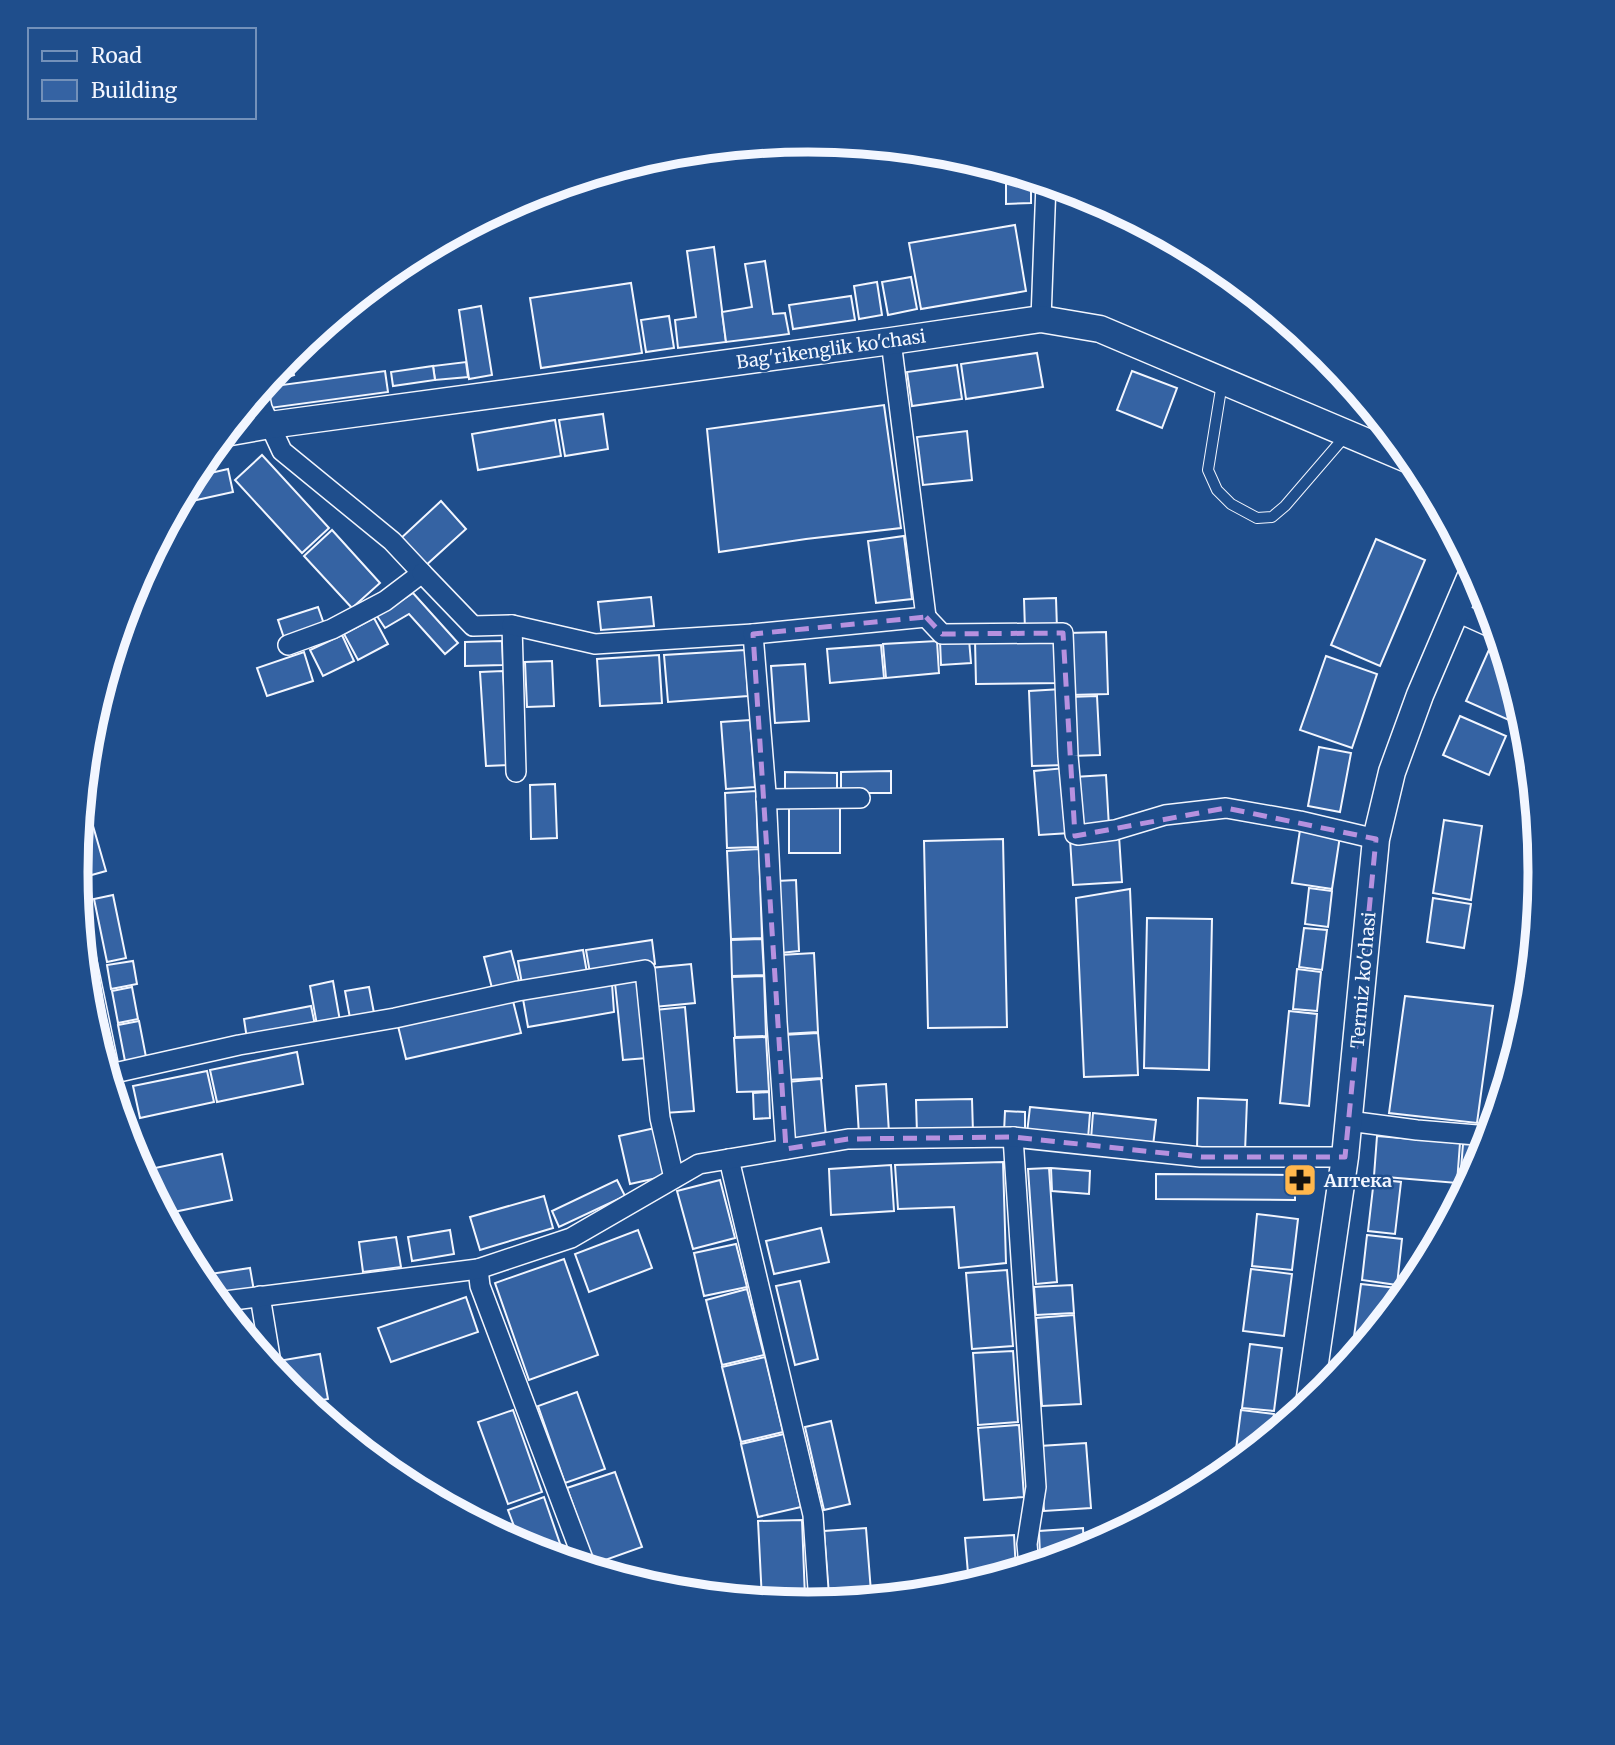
<svg xmlns="http://www.w3.org/2000/svg" width="1615" height="1745" viewBox="0 0 1615 1745" font-family="Merriweather,serif">
  <rect width="100%" height="100%" fill="#1f4e8c"/>
  <g fill="#3563a3" stroke="#f2f6ff" stroke-width="2">
    <polygon points="1006,171 1031,179 1031,203 1006,204"/>
    <polygon points="1015,225 1026,291 921,309 909,243"/>
    <polygon points="714,247 726,342 678,348 675,320 696,317 687,251"/>
    <polygon points="765,261 773,314 785,313 789,334 726,342 722,312 752,307 745,264"/>
    <polygon points="911,277 917,309 888,315 882,282"/>
    <polygon points="877,282 882,315 859,319 854,286"/>
    <polygon points="631,283 642,353 541,368 530,298"/>
    <polygon points="851,296 855,320 793,329 789,305"/>
    <polygon points="481,306 492,375 469,379 459,310"/>
    <polygon points="669,316 674,348 646,352 641,320"/>
    <polygon points="1037,353 1043,387 966,399 961,364"/>
    <polygon points="288,357 294,375 266,384"/>
    <polygon points="466,362 468,377 435,380 433,366"/>
    <polygon points="957,365 962,399 912,406 907,372"/>
    <polygon points="433,366 435,380 393,386 391,372"/>
    <polygon points="385,371 388,392 270,408 267,387"/>
    <polygon points="1132,371 1177,388 1162,428 1117,410"/>
    <polygon points="884,405 901,528 806,539 719,552 707,429"/>
    <polygon points="603,414 608,449 565,456 559,420"/>
    <polygon points="555,420 561,456 478,470 472,434"/>
    <polygon points="967,431 972,480 923,485 917,437"/>
    <polygon points="262,455 329,528 302,553 235,480"/>
    <polygon points="228,469 233,492 192,501 189,485 193,477"/>
    <polygon points="187,488 190,502 178,504"/>
    <polygon points="441,501 466,529 424,567 399,540"/>
    <polygon points="332,530 380,583 352,608 304,556"/>
    <polygon points="904,536 912,599 876,603 868,541"/>
    <polygon points="1376,539 1425,560 1380,666 1331,645"/>
    <polygon points="413,593 458,643 445,654 409,614 385,628 377,616"/>
    <polygon points="651,597 654,626 601,630 598,602"/>
    <polygon points="1056,598 1057,629 1025,630 1024,599"/>
    <polygon points="318,607 325,627 285,641 278,620"/>
    <polygon points="374,618 388,644 358,660 344,634"/>
    <polygon points="1106,632 1108,694 1070,695 1068,633"/>
    <polygon points="342,635 354,661 323,676 310,650"/>
    <polygon points="969,639 971,663 941,665 940,641"/>
    <polygon points="1061,639 1061,683 976,684 975,640"/>
    <polygon points="502,641 503,665 465,666 465,642"/>
    <polygon points="937,641 939,673 886,678 883,644"/>
    <polygon points="1492,643 1500,646 1518,704 1511,721 1466,701"/>
    <polygon points="881,645 884,678 830,683 827,649"/>
    <polygon points="745,650 748,696 668,702 664,655"/>
    <polygon points="304,652 313,681 267,696 257,668"/>
    <polygon points="659,655 662,703 600,706 597,659"/>
    <polygon points="1326,656 1377,674 1352,748 1300,730"/>
    <polygon points="552,661 554,706 527,707 525,662"/>
    <polygon points="805,664 809,721 775,723 771,666"/>
    <polygon points="503,671 509,765 486,766 480,672"/>
    <polygon points="1062,689 1065,765 1032,766 1029,691"/>
    <polygon points="1097,696 1100,755 1072,756 1069,697"/>
    <polygon points="1460,716 1506,736 1489,775 1443,755"/>
    <polygon points="750,720 755,787 726,789 721,722"/>
    <polygon points="1319,747 1351,753 1340,812 1308,806"/>
    <polygon points="1065,768 1070,833 1039,835 1034,771"/>
    <polygon points="891,771 891,793 841,793 841,772"/>
    <polygon points="785,772 837,773 837,793 785,793"/>
    <polygon points="1106,775 1109,827 1078,829 1074,777"/>
    <polygon points="555,784 557,838 531,839 530,785"/>
    <polygon points="83,791 106,871 81,878 77,859"/>
    <polygon points="756,791 758,847 727,848 725,793"/>
    <rect x="789" y="803" width="51" height="50"/>
    <polygon points="1444,820 1482,826 1471,900 1433,893"/>
    <polygon points="1300,830 1340,836 1332,889 1292,883"/>
    <polygon points="1119,836 1122,882 1073,885 1070,839"/>
    <polygon points="1003,839 1007,1027 928,1028 924,841"/>
    <polygon points="759,849 762,938 731,939 727,851"/>
    <polygon points="796,880 799,951 780,953 777,881"/>
    <polygon points="1309,888 1332,891 1328,927 1305,924"/>
    <polygon points="1130,889 1138,1075 1084,1077 1076,898"/>
    <polygon points="113,895 126,958 107,962 94,899"/>
    <polygon points="1433,898 1471,904 1464,948 1427,942"/>
    <polygon points="1147,918 1212,919 1209,1070 1144,1068"/>
    <polygon points="1304,928 1327,930 1322,970 1299,967"/>
    <polygon points="762,939 764,975 732,976 731,940"/>
    <polygon points="652,940 655,964 590,973 586,950"/>
    <polygon points="583,950 587,973 522,984 518,961"/>
    <polygon points="511,951 520,985 493,992 484,957"/>
    <polygon points="814,953 818,1032 783,1034 780,955"/>
    <polygon points="133,961 137,984 111,989 107,965"/>
    <polygon points="691,964 695,1003 654,1007 650,968"/>
    <polygon points="1297,969 1321,972 1317,1011 1293,1009"/>
    <polygon points="764,976 766,1036 735,1037 732,977"/>
    <polygon points="333,981 340,1021 317,1025 310,986"/>
    <polygon points="639,981 647,1058 623,1060 615,983"/>
    <polygon points="612,984 614,1012 528,1027 523,999"/>
    <polygon points="132,987 138,1019 118,1023 112,991"/>
    <polygon points="369,987 374,1013 350,1018 345,991"/>
    <polygon points="1405,996 1493,1006 1477,1123 1389,1113"/>
    <polygon points="513,1001 521,1033 406,1059 398,1026"/>
    <polygon points="311,1006 315,1025 247,1039 244,1019"/>
    <polygon points="685,1007 694,1111 664,1113 655,1010"/>
    <polygon points="1289,1011 1317,1014 1309,1106 1280,1103"/>
    <polygon points="139,1021 146,1057 125,1061 118,1025"/>
    <polygon points="818,1033 822,1078 787,1080 783,1035"/>
    <polygon points="766,1037 769,1091 737,1092 734,1038"/>
    <polygon points="297,1052 303,1084 217,1102 210,1070"/>
    <polygon points="207,1071 214,1102 140,1118 133,1086"/>
    <polygon points="821,1079 826,1137 791,1140 787,1082"/>
    <polygon points="886,1084 889,1133 859,1135 856,1086"/>
    <polygon points="769,1092 770,1118 754,1119 753,1093"/>
    <polygon points="1198,1098 1247,1100 1245,1152 1197,1150"/>
    <polygon points="972,1099 973,1133 917,1134 916,1100"/>
    <polygon points="1030,1107 1090,1113 1088,1139 1027,1133"/>
    <polygon points="1005,1111 1025,1112 1025,1133 1004,1132"/>
    <polygon points="1093,1113 1156,1120 1153,1146 1091,1139"/>
    <polygon points="655,1128 666,1176 630,1184 619,1136"/>
    <polygon points="1377,1136 1460,1143 1457,1183 1374,1176"/>
    <polygon points="1463,1144 1486,1145 1484,1153 1469,1181 1460,1181"/>
    <polygon points="222,1154 232,1200 164,1214 155,1168"/>
    <polygon points="1003,1162 1006,1263 959,1268 954,1207 898,1209 895,1165"/>
    <polygon points="891,1165 894,1211 831,1215 829,1169"/>
    <polygon points="1049,1168 1057,1282 1036,1284 1028,1169"/>
    <polygon points="1051,1168 1090,1171 1089,1194 1052,1191"/>
    <polygon points="1156,1174 1295,1175 1295,1200 1156,1199"/>
    <polygon points="1374,1179 1401,1182 1395,1234 1368,1231"/>
    <polygon points="617,1180 625,1196 559,1227 552,1211"/>
    <polygon points="720,1180 735,1238 693,1249 677,1191"/>
    <polygon points="544,1196 553,1228 480,1250 470,1217"/>
    <polygon points="1257,1214 1298,1219 1292,1270 1252,1266"/>
    <polygon points="821,1228 829,1262 774,1274 766,1241"/>
    <polygon points="450,1230 454,1254 412,1261 408,1237"/>
    <polygon points="638,1230 652,1268 589,1292 575,1254"/>
    <polygon points="1367,1235 1402,1239 1397,1285 1362,1280"/>
    <polygon points="396,1237 401,1267 363,1272 359,1242"/>
    <polygon points="736,1244 747,1287 704,1296 694,1253"/>
    <polygon points="564,1259 598,1355 529,1380 495,1283"/>
    <polygon points="250,1268 254,1291 213,1297 197,1276"/>
    <polygon points="1251,1269 1292,1274 1284,1336 1243,1331"/>
    <polygon points="1007,1270 1013,1346 972,1349 966,1273"/>
    <polygon points="800,1281 818,1359 795,1365 776,1286"/>
    <polygon points="1361,1284 1397,1288 1394,1306 1362,1345 1353,1344"/>
    <polygon points="1072,1285 1074,1313 1036,1315 1034,1287"/>
    <polygon points="747,1289 764,1355 722,1365 706,1300"/>
    <polygon points="466,1297 478,1332 391,1362 378,1328"/>
    <polygon points="1074,1315 1081,1404 1042,1406 1036,1318"/>
    <polygon points="249,1323 253,1345 236,1325"/>
    <polygon points="1250,1344 1282,1348 1274,1411 1242,1408"/>
    <polygon points="1013,1351 1018,1422 978,1425 973,1353"/>
    <polygon points="320,1354 328,1399 305,1403 289,1389 284,1360"/>
    <polygon points="765,1357 783,1432 741,1442 722,1367"/>
    <polygon points="577,1392 605,1469 565,1483 538,1406"/>
    <polygon points="513,1410 542,1492 508,1504 478,1422"/>
    <polygon points="1241,1410 1274,1414 1271,1434 1234,1465"/>
    <polygon points="831,1421 850,1504 824,1510 805,1427"/>
    <polygon points="1019,1425 1024,1497 984,1500 978,1428"/>
    <polygon points="784,1434 801,1507 758,1517 741,1444"/>
    <polygon points="1086,1443 1091,1508 1044,1511 1040,1446"/>
    <polygon points="615,1472 642,1547 594,1564 567,1488"/>
    <polygon points="544,1497 566,1561 521,1545 508,1510"/>
    <polygon points="802,1520 805,1598 762,1600 758,1521"/>
    <polygon points="866,1528 871,1592 829,1595 824,1531"/>
    <polygon points="1083,1528 1084,1550 1077,1552 1040,1555 1039,1531"/>
    <polygon points="1014,1535 1016,1571 969,1585 965,1538"/>
    <polygon points="871,1596 871,1598 829,1603 829,1599"/>
  </g>
  <g fill="none" stroke-linecap="round" stroke-linejoin="round">
    <defs>
      <polyline id="service" points="1222,383 1208,470 1217,490 1231,504 1257,518 1272,517 1285,506 1347,434"/>
      <g id="minor">
        <polyline points="1041,319 1046,183"/>
        <polyline points="259,393 262,408 282,451 392,541 422,573 385,601 332,629 288,645"/>
        <polyline points="422,573 473,626 512,625 516,772"/>
        <polyline points="1455,611 1495,629"/>
        <polyline points="926,617 942,634 1063,633 1068,756 1075,834 1078,835 1115,830 1165,815 1226,808 1300,821 1376,839"/>
        <polyline points="512,625 595,644 753,634 766,793 777,1022 786,1149"/>
        <polyline points="753,634 926,617 891,341"/>
        <polyline points="766,799 860,798"/>
        <polyline points="81,933 117,1107"/>
        <polyline points="110,1074 239,1045 395,1018 518,991 645,970 660,1118 674,1178"/>
        <polyline points="1349,1121 1417,1130 1489,1136"/>
        <polyline points="1013,1137 1036,1487 1027,1544 1029,1567"/>
        <polyline points="729,1159 813,1515 819,1604"/>
        <polyline points="478,1269 480,1286 586,1567"/>
        <polyline points="260,1296 272,1369"/>
        <polyline points="217,1302 478,1269 571,1238 699,1164 848,1139 1013,1137 1201,1157 1345,1157"/>
      </g>
      <g id="secondary">
        <polyline points="225,433 270,425 891,341 1041,319 1100,329 1412,461"/>
        <polyline points="1309,1404 1345,1157 1376,839 1392,772 1420,695 1473,571"/>
      </g>
    </defs>
    <use href="#service" stroke="#f2f6ff" stroke-width="12"/>
    <use href="#minor" stroke="#f2f6ff" stroke-width="22"/>
    <use href="#secondary" stroke="#f2f6ff" stroke-width="29"/>
    <use href="#service" stroke="#1f4e8c" stroke-width="10"/>
    <use href="#minor" stroke="#1f4e8c" stroke-width="19"/>
    <use href="#secondary" stroke="#1f4e8c" stroke-width="26"/>
  </g>
  <path fill="none" stroke="#b691df" stroke-width="5" stroke-dasharray="14 9" stroke-linejoin="round" d="M926,617L942,634L1063,633L1075,836L1226,808L1376,839L1345,1157H1201L1013,1137L848,1139L786,1149L753,634Z"/>
  <defs>
    <symbol id="pharmacy-square" viewBox="-11 -11 22 22"><rect x="-9" y="-9" width="18" height="18" rx="4" fill="#ffb74d" stroke="#1f4e8c"/><path d="M-2-6h4v4h4v4h-4v4h-4v-4h-4v-4h4Z" fill="#111"/></symbol>
  </defs>
  <g fill-rule="evenodd">
    <use href="#pharmacy-square" x="1281" y="1161" width="38" height="38"/>
  </g>
  <g text-anchor="middle" dominant-baseline="central" stroke-width="5" stroke-linejoin="round" paint-order="stroke">
    <g font-size="18" fill="#f2f6ff" stroke="#1f4e8c">
      <text transform="translate(831 349) rotate(-8)">Bag'rikenglik ko'chasi</text>
      <text transform="translate(1363 980) rotate(-85)">Termiz ko'chasi</text>
    </g>
    <g font-size="18" font-weight="bold" fill="#f2f6ff" stroke="#1f4e8c" text-anchor="start">
      <text x="1324" y="1180">Аптека</text>
    </g>
  </g>
  <path d="M0 0H1615V1745H0ZM88 872a720 720 0 1 1 1440 0a720 720 0 1 1-1440 0Z" fill="#1f4e8c" fill-rule="evenodd"/>
  <path fill="none" stroke="#f2f6ff" stroke-width="9" d="M88 872a720 720 0 1 1 1440 0a720 720 0 1 1-1440 0Z"/>
  <rect x="28" y="28" width="228" height="91" fill="#1f4e8c" stroke="#7391ba" stroke-width="2"/>
  <rect x="42" y="51" width="35" height="10" fill="#1f4e8c" stroke="#7391ba" stroke-width="2"/>
  <text x="91" y="63" font-size="21" fill="#f2f6ff">Road</text>
  <rect x="42" y="80" width="35" height="21" fill="#3563a3" stroke="#7391ba" stroke-width="2"/>
  <text x="91" y="98" font-size="21" fill="#f2f6ff">Building</text>
</svg>
